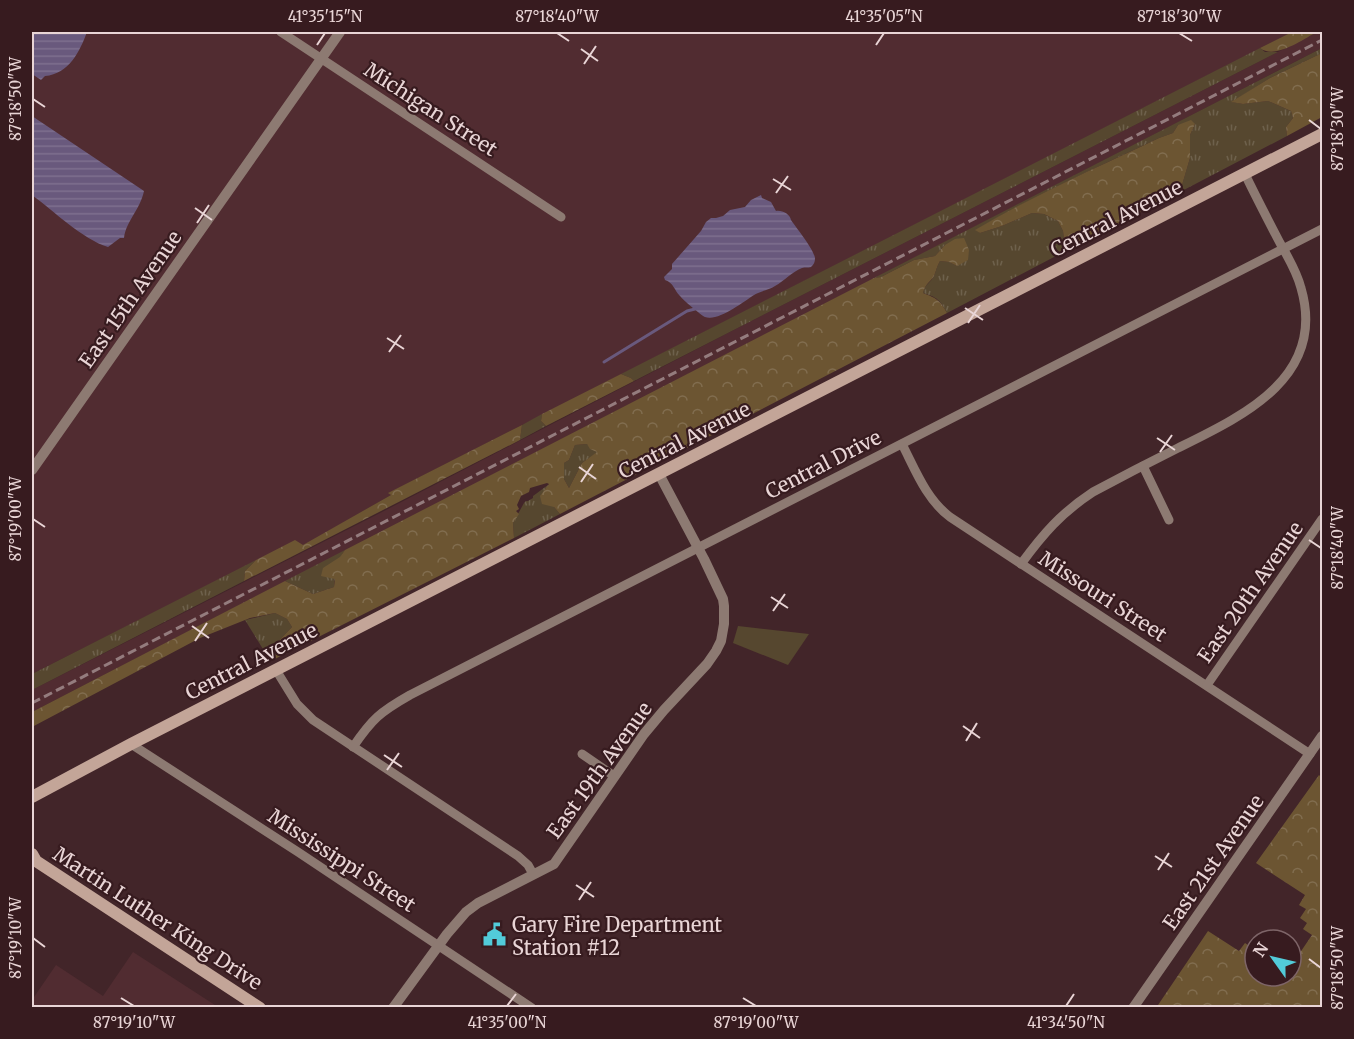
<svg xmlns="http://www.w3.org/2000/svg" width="1354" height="1039" viewBox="0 0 1354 1039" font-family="Merriweather,serif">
  <defs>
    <pattern id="grass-tufts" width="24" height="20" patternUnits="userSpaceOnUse" patternTransform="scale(1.5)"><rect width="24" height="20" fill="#56472f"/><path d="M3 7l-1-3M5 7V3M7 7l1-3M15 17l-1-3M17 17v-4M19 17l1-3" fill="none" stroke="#6e614c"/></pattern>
    <pattern id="forest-crowns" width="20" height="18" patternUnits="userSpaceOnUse" patternTransform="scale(1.5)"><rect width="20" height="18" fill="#6c5532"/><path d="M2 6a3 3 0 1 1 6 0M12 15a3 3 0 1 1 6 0" fill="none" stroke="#816d4f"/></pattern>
    <pattern id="water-rules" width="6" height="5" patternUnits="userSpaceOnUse" patternTransform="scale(1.5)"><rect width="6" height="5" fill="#69597d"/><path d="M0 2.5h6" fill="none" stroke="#7e708f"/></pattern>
  </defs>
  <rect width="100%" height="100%" fill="#422529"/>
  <g fill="#512c31">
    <polygon points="32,32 1292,32 389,493 391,495 303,546 295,541 32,674"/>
    <polygon points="1317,32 1322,32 1322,48 32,712 32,690 384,511 726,334"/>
    <polygon points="133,952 218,1007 32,1007 32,1000 56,965 103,996"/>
  </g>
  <g fill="url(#grass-tufts)">
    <polygon points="1260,48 1265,52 1278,52 634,381 631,378 621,374"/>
    <path d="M1322,48V53L1270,78L1232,102L1243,104L1268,101L1291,111L1293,118L1286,127L1287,136L1180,192L1190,158V135L1195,124L1178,125L1173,133L1159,138C1098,167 1035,195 976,230L980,233L1002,226L1032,213L1044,214L1058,221L1063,231L1064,239L1075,246L947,313C940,300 937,297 923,293C926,282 930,284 934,276C936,271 937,266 940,261L949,262L957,266L945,245L935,256L914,260L881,277L874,278Z"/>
    <polygon points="542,414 541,421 546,426 520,440 522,425"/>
    <polygon points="587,444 598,452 582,463 569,488 564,479 564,463 569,460 575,445"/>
    <path d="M550,484L554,507L560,514L514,538L513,523L524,503L526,501H528L533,498V496C539,492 543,488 550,484Z"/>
    <path d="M345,550C337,560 335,575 334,587L313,594L285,581Z"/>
    <polygon points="256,560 245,571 244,581 32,690 32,674"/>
    <polygon points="275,613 287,619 292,627 266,654 245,620"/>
  </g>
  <g fill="url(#forest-crowns)" fill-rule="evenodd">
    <path d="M1292,32H1317C1303,39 1275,60 1260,48Z"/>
    <polygon points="1322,53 1322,117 1287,136 1286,127 1293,118 1291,111 1268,101 1243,104 1231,102 1270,78"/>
    <path d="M1191,120L1195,124L1190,135V158L1180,192L1075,246L1064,239L1063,231L1058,221L1044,214L1032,213L1002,226L980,233L975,230C1034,195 1098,167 1159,138L1173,133L1178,125Z"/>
    <path d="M964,238L969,250L968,260L957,266L949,262L940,261C937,266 936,271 934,276C930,283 926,282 923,293C936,298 940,300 947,313L560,514L554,507L542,504L540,496L549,484L547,483L530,488L529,492L521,496L517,505L519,509L516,511L519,514L513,523L514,538L267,663L266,654L292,627L287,619L275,613L250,618L200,638L32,727V712L285,581L313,594L334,587L335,579L321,576L323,568L340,557L345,550L874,278L881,277L914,260L935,256L945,245L955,239ZM587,444L590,449L597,452L582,463L569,488L564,479V463L569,460L575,445Z"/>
    <polygon points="621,374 631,378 634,381 546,426 541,421 542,414"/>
    <polygon points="522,425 520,440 244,581 245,571 256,560 295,540 303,545 391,495 388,493"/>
    <polygon points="1319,775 1322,778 1322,1007 1156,1008 1208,931 1239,951 1245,943 1255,950 1255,976 1291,976 1291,966 1312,935 1303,929 1307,923 1300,918 1306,909 1299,905 1305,895 1256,863"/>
  </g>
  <polygon fill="#56472f" points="738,626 809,634 788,665 733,643"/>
  <g fill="url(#water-rules)">
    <path d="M32,32H87C80,51 69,74 45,76L41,80L32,74Z"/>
    <path d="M32,116L144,191C140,210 126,221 124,238H120L108,247C82,239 54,211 32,195Z"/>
    <path d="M761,195L762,198L771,202L776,211C782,210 790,214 791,220C797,229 813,248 815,258C815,262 814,264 811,267C808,268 805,267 802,268C793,271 784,281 775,286C769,290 760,291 754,295C743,302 718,322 705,317C701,315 683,300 680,296C674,290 674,283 665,280L664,277L672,269V264L701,231L706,222L711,218H716L723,216L730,210L745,207L751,200Z"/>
  </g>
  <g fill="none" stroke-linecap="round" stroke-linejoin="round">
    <polyline stroke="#69597d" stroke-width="3" points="604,362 687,311 695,309"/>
    <g stroke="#8d7a72" stroke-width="9">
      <polyline points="281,32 561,217"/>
      <path d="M902,444C915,469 926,499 950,517L1310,754"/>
      <polyline points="1143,466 1169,520"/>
      <path d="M1021,564C1043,534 1061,513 1093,492C1121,477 1150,462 1178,448C1243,416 1327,377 1301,288C1297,272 1288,257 1280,243C1268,220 1256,197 1245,174"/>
      <polyline points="276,670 297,704 313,720 518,856 528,865 533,874"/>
      <polyline points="1207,685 1322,519"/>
      <polyline points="131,744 298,852 532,1008"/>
      <path d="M353,747C372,719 380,712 410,695L1322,229"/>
      <polyline points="582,754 614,776"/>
    </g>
    <g stroke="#8d7a72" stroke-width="10">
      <polyline points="32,470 340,32"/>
      <polyline points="393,1008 447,934 466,912 478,903 554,864 644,734 664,710 707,664 716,651 721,641 724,624 724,606 723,599 704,559 659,474"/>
      <polyline points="1133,1008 1322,736"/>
    </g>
    <g stroke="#c3a598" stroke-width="12">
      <polyline points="32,797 131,744 1322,134"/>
      <polyline points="32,854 36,861 260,1008"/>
    </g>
    <polyline stroke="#947c7e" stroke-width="3" stroke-dasharray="9 4.5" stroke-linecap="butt" points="32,703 1322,40"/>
  </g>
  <path fill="none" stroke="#e9d5d6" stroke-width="2" d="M557,33L569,41M1179,33L1192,41M317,45L325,33M876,45L884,33M581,49L598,61M584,64L596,46M33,99L45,107M1309,120L1321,129M773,179L791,190M776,193L788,176M195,208L212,220M197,223L209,205M965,308L983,320M968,323L980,305M387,338L404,349M389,352L401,335M1157,438L1175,450M1160,452L1172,435M579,467L596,479M581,482L593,464M33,519L45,527M1309,540L1321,548M771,597L788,608M773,611L785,594M192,626L209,638M195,641L207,623M963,726L980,738M966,741L977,723M384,755L402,767M387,770L399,753M1155,856L1172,867M1158,870L1169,853M576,885L594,897M579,900L591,882M33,938L45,947M1309,959L1321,968M121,998L134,1006M743,998L756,1006M507,1006L516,994M1066,1006L1074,994"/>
  <defs>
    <symbol id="civic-bare" viewBox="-9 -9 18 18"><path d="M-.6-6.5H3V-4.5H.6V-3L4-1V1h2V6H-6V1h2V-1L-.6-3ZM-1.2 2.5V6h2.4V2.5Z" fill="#52cbd9" stroke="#371b1f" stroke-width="2.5" paint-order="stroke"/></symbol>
  </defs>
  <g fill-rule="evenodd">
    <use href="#civic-bare" x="478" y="918" width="33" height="33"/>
  </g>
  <g text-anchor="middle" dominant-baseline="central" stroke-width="4.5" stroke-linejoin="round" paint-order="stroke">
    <g font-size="20" fill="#e9d5d6" stroke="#371b1f">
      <text transform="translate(431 109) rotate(33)">Michigan Street</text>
      <text transform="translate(1116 218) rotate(-27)">Central Avenue</text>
      <text transform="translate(130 299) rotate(-55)">East 15th Avenue</text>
      <text transform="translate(684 440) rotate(-27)">Central Avenue</text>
      <text transform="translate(823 464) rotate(-27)">Central Drive</text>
      <text transform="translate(1250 592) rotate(-55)">East 20th Avenue</text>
      <text transform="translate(1103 596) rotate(33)">Missouri Street</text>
      <text transform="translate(251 661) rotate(-27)">Central Avenue</text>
      <text transform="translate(599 770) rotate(-54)">East 19th Avenue</text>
      <text transform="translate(342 860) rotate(33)">Mississippi Street</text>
      <text transform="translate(1213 862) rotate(-55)">East 21st Avenue</text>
      <text transform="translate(158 918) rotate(33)">Martin Luther King Drive</text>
    </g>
    <g font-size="20" fill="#e9d5d6" stroke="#371b1f" text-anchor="start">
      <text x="512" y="924">Gary Fire Department<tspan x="512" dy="23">Station #12</tspan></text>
    </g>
  </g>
  <rect width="1354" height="1039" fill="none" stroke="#371b1f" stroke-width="66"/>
  <g transform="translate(1273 958) rotate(304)"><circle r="28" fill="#371b1f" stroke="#7e6568" stroke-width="1.5"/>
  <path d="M0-4.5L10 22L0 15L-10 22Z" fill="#52cbd9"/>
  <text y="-9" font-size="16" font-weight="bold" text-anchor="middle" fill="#e9d5d6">N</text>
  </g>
  <rect x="33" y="33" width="1288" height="973" fill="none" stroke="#e9d5d6" stroke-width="2"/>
  <g font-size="15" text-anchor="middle" fill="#e9d5d6">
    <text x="325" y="22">41°35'15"N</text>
    <text x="557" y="22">87°18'40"W</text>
    <text x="884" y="22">41°35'05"N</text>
    <text x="1179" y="22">87°18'30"W</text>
    <text transform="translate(16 99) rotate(-90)" y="5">87°18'50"W</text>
    <text transform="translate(1338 129) rotate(-90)" y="5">87°18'30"W</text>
    <text transform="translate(16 519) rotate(-90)" y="5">87°19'00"W</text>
    <text transform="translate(1338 548) rotate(-90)" y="5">87°18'40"W</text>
    <text transform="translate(16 938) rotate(-90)" y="5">87°19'10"W</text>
    <text transform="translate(1338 968) rotate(-90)" y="5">87°18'50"W</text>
    <text x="134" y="1028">87°19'10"W</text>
    <text x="507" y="1028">41°35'00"N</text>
    <text x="756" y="1028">87°19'00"W</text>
    <text x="1066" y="1028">41°34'50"N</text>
  </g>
</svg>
